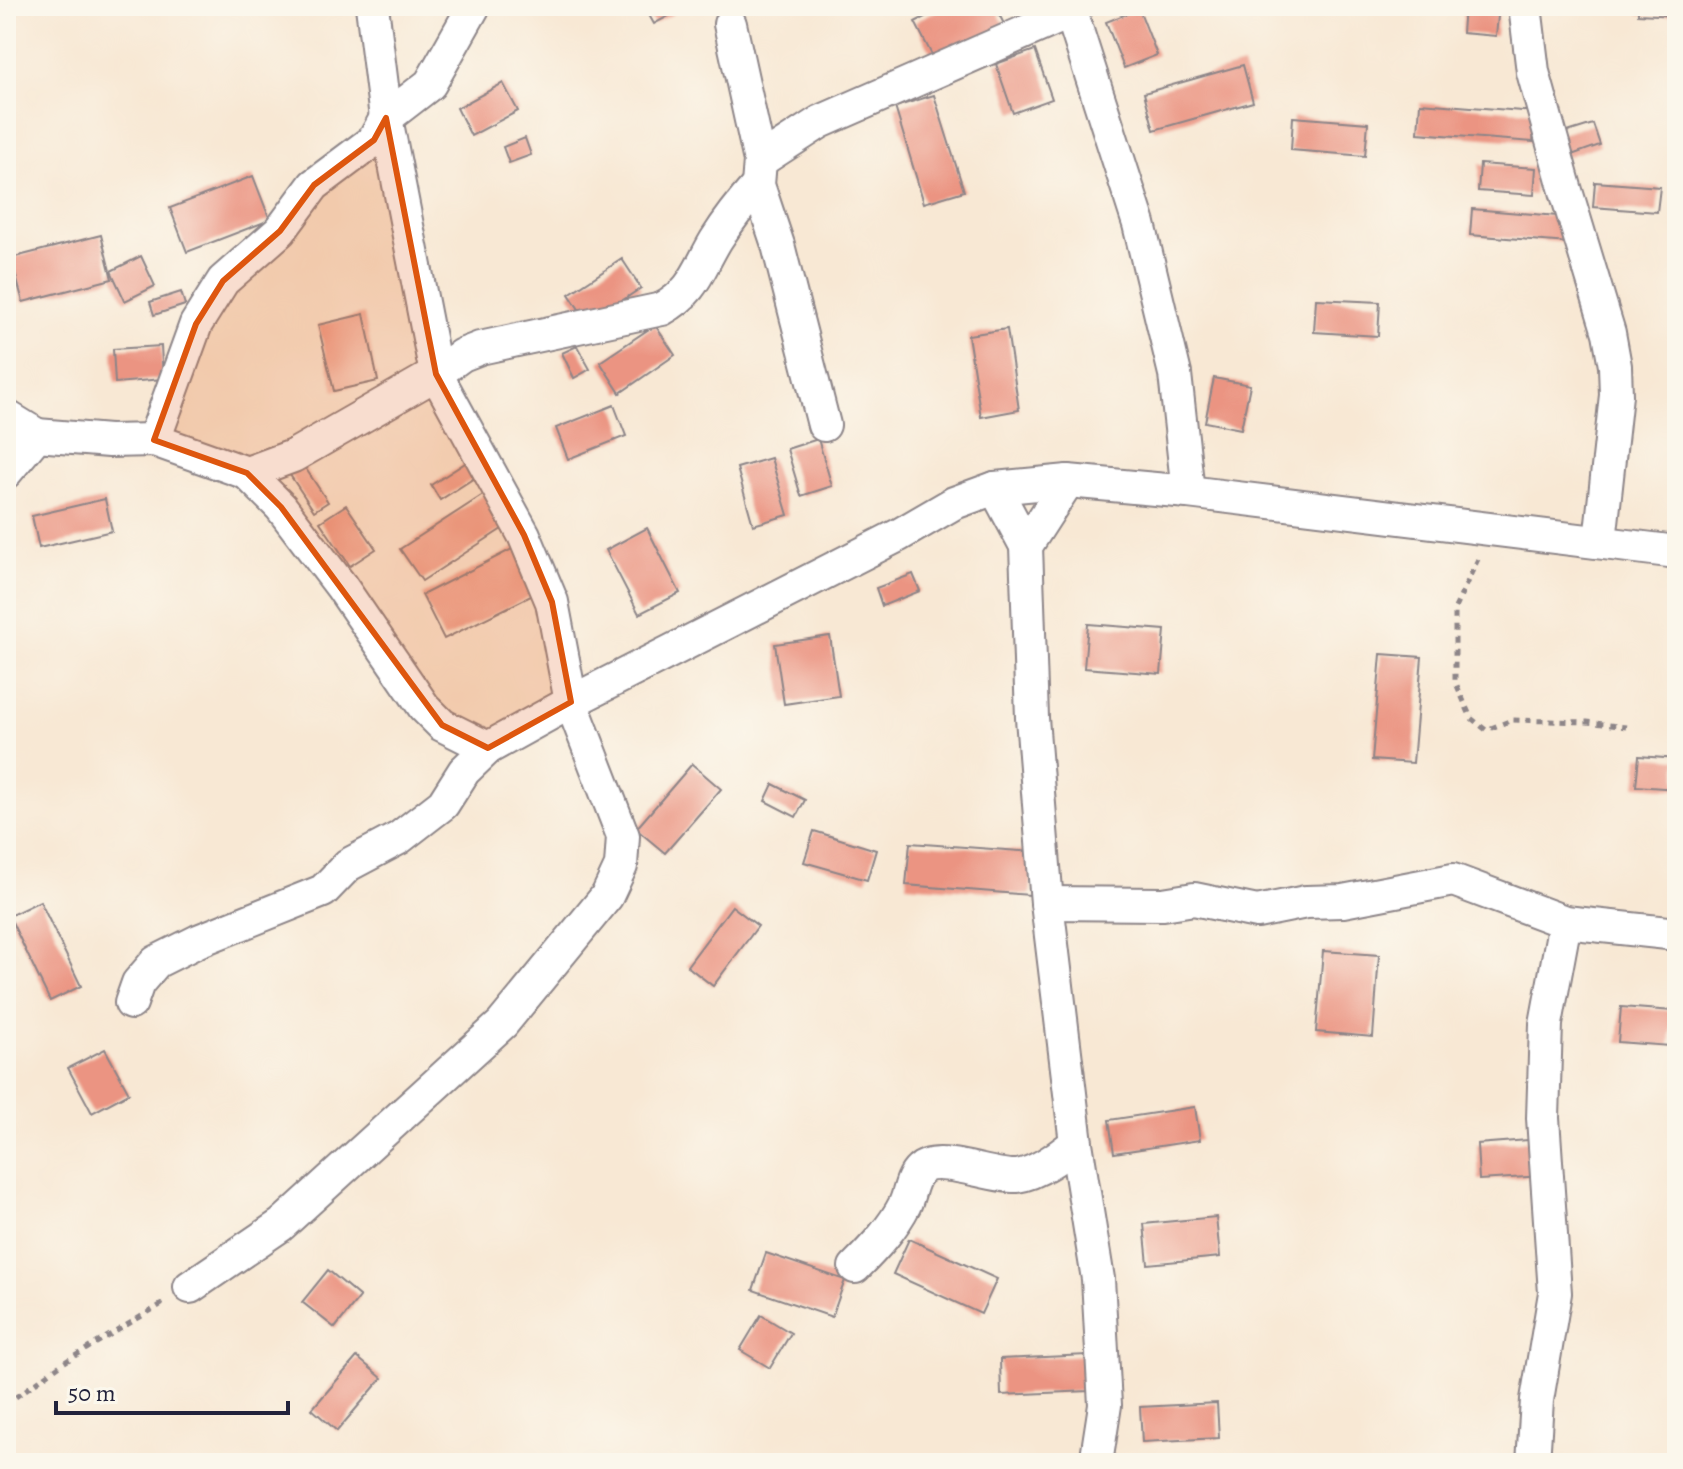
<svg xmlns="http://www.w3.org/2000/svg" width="1683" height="1469" viewBox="0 0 1683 1469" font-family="Alegreya,serif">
  <rect width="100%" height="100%" fill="#fbf7ec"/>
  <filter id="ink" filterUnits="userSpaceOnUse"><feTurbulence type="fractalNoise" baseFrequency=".0125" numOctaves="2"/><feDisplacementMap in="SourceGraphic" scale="16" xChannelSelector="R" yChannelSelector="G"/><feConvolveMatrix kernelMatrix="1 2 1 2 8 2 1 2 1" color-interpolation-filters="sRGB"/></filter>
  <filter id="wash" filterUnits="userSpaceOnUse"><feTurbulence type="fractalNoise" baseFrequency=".006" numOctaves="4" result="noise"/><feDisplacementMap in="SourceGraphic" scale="32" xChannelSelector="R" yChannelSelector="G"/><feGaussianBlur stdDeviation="1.8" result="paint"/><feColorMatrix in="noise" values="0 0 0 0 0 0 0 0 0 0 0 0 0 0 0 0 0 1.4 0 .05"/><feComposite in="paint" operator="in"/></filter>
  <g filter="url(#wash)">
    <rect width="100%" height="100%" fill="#f8e8d4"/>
    <g id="blocks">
      <g fill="#eb9482">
        <polygon points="644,6 687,6 654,24"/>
        <polygon points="946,6 995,6 1005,26 936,63 915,22"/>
        <polygon points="1464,6 1499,6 1496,36 1462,33"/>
        <polygon points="1638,6 1677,6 1677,16 1638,14"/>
        <polygon points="1139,9 1157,55 1124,68 1106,22"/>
        <polygon points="1035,50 1052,99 1013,113 996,64"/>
        <polygon points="1243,65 1253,102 1154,130 1144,93"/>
        <polygon points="503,83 518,111 471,136 457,108"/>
        <polygon points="934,95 964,191 924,203 895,107"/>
        <polygon points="1420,103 1536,112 1533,142 1418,133"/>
        <polygon points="1293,117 1368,123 1365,156 1291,150"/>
        <polygon points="1593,124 1600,145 1566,157 1558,135"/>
        <polygon points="525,138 531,155 509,163 503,147"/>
        <polygon points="1480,164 1536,168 1534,195 1478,191"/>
        <polygon points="253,176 270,220 187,252 170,208"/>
        <polygon points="1595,182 1660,187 1657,212 1593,207"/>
        <polygon points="1472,209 1570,217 1568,243 1470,235"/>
        <polygon points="101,235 112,279 23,302 11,258"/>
        <polygon points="141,256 155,286 125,301 111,271"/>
        <polygon points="622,259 641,288 588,323 569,294"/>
        <polygon points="181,292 185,305 154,315 150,302"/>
        <polygon points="1316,299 1380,302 1378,336 1314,332"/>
        <polygon points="364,314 378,381 334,391 318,325"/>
        <polygon points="655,325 675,355 620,393 600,362"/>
        <polygon points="1007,329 1019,410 981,417 968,335"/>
        <polygon points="161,346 163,379 115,383 113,349"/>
        <polygon points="577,346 590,369 574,378 562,353"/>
        <polygon points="1214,378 1250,385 1241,429 1205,422"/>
        <polygon points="614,405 626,436 568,459 556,428"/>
        <polygon points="818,439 832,486 801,496 787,449"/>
        <polygon points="771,458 788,515 753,525 737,468"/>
        <polygon points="470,460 479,475 440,500 431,485"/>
        <polygon points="302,463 328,502 314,511 288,472"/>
        <polygon points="486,493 508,525 422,581 400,549"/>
        <polygon points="105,499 112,531 39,548 32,516"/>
        <polygon points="346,505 376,549 350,566 320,522"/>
        <polygon points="647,528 680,593 639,614 606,550"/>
        <polygon points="516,547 539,592 444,639 422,595"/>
        <polygon points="913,574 920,591 882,606 876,588"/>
        <polygon points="1088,624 1165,630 1161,674 1084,668"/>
        <polygon points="830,636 839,696 784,704 775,644"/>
        <polygon points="1381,654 1422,657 1413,763 1372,760"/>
        <polygon points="1639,756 1677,759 1677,789 1636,786"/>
        <polygon points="692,764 721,789 665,853 636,829"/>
        <polygon points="773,784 805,800 796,817 765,801"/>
        <polygon points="814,831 876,850 867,880 804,862"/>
        <polygon points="910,843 1034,852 1030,895 906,885"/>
        <polygon points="40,901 81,986 50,1001 9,916"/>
        <polygon points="732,906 758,926 713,986 687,966"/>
        <polygon points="1323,951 1379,955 1373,1037 1316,1032"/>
        <polygon points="1621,1007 1673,1011 1670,1046 1618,1042"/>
        <polygon points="105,1049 129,1093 92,1113 68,1068"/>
        <polygon points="1195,1107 1200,1140 1114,1153 1109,1120"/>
        <polygon points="1542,1139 1544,1176 1479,1180 1477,1144"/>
        <polygon points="1216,1217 1220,1257 1148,1264 1144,1224"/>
        <polygon points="909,1239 997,1279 981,1314 893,1274"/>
        <polygon points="766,1253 845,1280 832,1317 753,1290"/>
        <polygon points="328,1270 360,1297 335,1328 302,1302"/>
        <polygon points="761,1315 791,1333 770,1368 740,1350"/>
        <polygon points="1087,1355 1089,1391 1001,1395 1000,1359"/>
        <polygon points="357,1357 382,1378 337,1431 312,1409"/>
        <polygon points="1217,1403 1219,1438 1142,1442 1140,1407"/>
      </g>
    </g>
  </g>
  <g filter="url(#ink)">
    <use href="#blocks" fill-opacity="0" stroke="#8d8588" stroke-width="2"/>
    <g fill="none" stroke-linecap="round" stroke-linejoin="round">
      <defs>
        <g id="street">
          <polyline points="1065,6 1071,12 1139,224 1175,374 1188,492"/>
          <polyline points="1525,6 1533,72 1566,191 1609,333 1615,366 1616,395 1600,541"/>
          <polyline points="730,24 760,161 758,185 778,245 824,425"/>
          <polyline points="760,161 820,122 1071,12"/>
          <polyline points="6,416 37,435"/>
          <polyline points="154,440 196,324 223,281 280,231 314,185 374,140 386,118 430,84 474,6"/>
          <path d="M6,472L37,435L109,441L154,440L247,473L293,456L436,374L462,355L480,348L662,309C694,292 698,270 716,240C728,221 743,202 758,185"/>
          <polyline points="247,473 281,507 341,586 424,707 442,725 488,748"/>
          <polyline points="1068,481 1026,546 1032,718 1047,903 1076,1143 1098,1279 1105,1405 1096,1463"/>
          <polyline points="995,488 1026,546"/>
          <polyline points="1047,903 1163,904 1194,899 1257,912 1306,902 1343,901 1453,880 1565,922 1677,934"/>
          <polyline points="131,1003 138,983 156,962 198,941 323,891 348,865 399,838 443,804 464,771 488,748 571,702 899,535 954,503 995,488 1068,481 1188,492 1677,552"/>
          <path d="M855,1267C874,1248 893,1228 905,1204C910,1193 911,1178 920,1170C937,1153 992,1178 1017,1176C1038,1173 1060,1156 1076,1143"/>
          <polyline points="190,1287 281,1225 502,1024 607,896 621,866 623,836 571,702 552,602 524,535 436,374 386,118 372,6"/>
          <polyline points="1533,1463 1537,1400 1555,1293 1543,1118 1546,1024 1565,922"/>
        </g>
      </defs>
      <use href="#street" stroke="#8d8588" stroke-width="36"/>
      <g stroke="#8d8588" stroke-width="5" stroke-dasharray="6 6" stroke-linecap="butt">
        <polyline points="1478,559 1455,608 1455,681 1471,718 1486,730 1512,720 1587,722 1626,727"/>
        <polyline points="6,1404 63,1363 167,1301"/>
      </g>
      <use href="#street" stroke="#fff" stroke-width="32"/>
    </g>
  </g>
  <path fill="#de560e" fill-opacity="0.2" stroke="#de560e" stroke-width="6" stroke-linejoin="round" d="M386,118L436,374L524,535L552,602L571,702L488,748L442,725L281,507L247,473L154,440L196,324L223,281L280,231L314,185L374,140Z"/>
  <rect width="1683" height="1469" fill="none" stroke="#fbf7ec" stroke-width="32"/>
  <path d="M56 1401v12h232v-12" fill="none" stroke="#22223b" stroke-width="4"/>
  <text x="68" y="1401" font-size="24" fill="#22223b" stroke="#fbf7ec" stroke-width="6" paint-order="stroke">50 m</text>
</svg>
